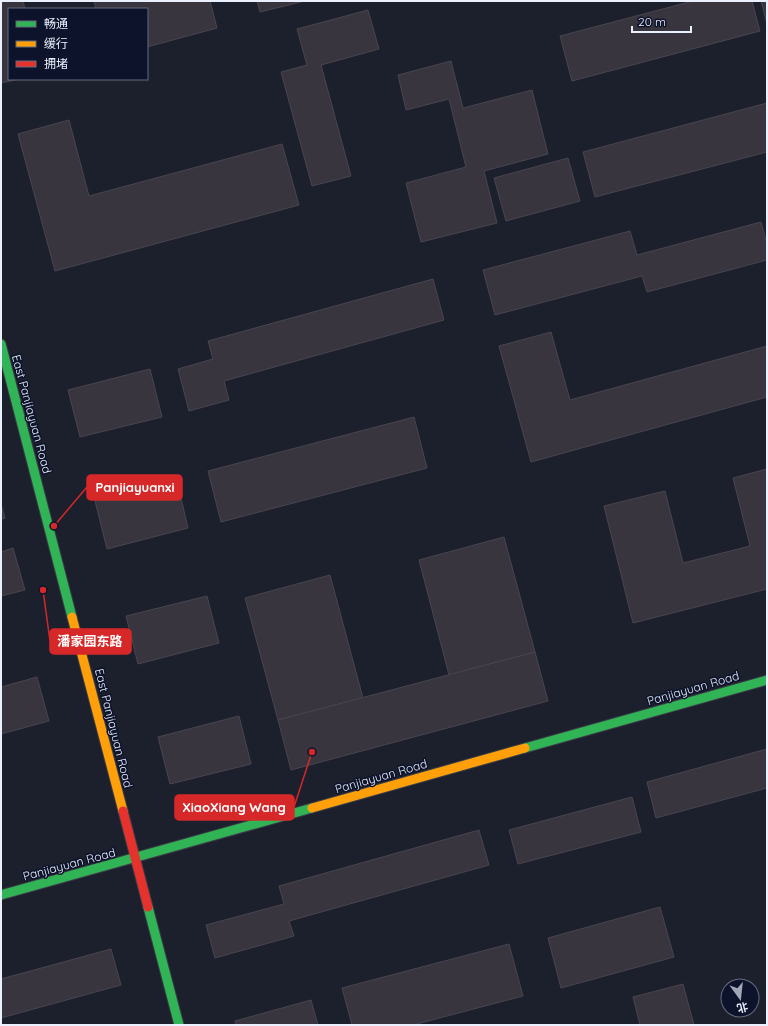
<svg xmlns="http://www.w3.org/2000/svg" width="768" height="1026" viewBox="0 0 768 1026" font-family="Quicksand,'Noto Sans SC',sans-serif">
  <rect width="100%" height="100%" fill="#1c202d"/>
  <g fill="#39353f" stroke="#49454f">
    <polygon points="1,1 23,1 25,9 9,9 9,79 19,79 1,83"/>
    <polygon points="94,1 210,1 217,28 147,47 147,9 96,9"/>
    <polygon points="257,1 305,1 260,12"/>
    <polygon points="693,1 752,1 760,31 572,81 560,36"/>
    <polygon points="761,1 767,1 767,24"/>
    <polygon points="368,10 379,49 321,65 351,176 312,186 281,72 307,65 297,29"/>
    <polygon points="451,61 463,108 532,90 548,154 484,171 497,223 421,242 406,183 466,167 449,99 406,110 398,75"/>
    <polygon points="767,103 767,152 595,197 583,152"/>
    <polygon points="69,120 89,196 282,144 299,205 55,271 18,134"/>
    <polygon points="568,158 580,201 506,221 494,178"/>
    <polygon points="761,222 767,244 767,260 647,292 642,276 495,315 483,270 630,231 637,255"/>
    <polygon points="433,279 444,320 224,381 229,400 189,411 178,369 213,359 208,341"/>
    <polygon points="551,332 570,400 767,346 767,397 531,462 499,346"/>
    <polygon points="150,369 162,417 80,437 68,390"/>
    <polygon points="414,417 427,468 221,522 208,471"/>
    <polygon points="767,469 767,589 633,623 604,506 665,491 683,563 750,546 733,478"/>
    <polygon points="177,481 188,528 107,549 95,501"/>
    <polygon points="1,504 5,518 1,519"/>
    <polygon points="504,537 535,652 449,675 419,560"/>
    <polygon points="13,548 25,590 1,596 1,552"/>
    <polygon points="330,575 363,698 278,720 245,598"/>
    <polygon points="207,596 219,643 138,664 126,616"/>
    <polygon points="535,652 548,701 291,770 278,720"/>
    <polygon points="37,677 49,721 1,734 1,687"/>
    <polygon points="239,716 251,764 170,784 158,737"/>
    <polygon points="767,749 767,788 656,818 647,782"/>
    <polygon points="632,797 641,832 518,864 509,830"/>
    <polygon points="479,830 489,865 289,921 294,936 215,958 206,925 284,904 279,886"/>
    <polygon points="660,907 674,957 561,988 548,938"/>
    <polygon points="509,944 523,996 413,1025 352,1025 342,988"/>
    <polygon points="111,949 121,985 1,1018 1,979"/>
    <polygon points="683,984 694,1025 640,1025 633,997"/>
    <polygon points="311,1000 318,1025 236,1025 235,1021"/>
  </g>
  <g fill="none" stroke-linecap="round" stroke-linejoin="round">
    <defs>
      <g id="fast">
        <polyline points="1,344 72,617"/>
        <polyline points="525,748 767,680"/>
        <polyline points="1,895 312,808"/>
        <polyline points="148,907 179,1025"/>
      </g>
      <g id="slow">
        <polyline points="72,617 123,811"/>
        <polyline points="312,808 525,748"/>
      </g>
      <polyline id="jam" points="123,811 148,907"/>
    </defs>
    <use href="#fast" stroke="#3a3c47" stroke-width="11"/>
    <use href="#slow" stroke="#3a3c47" stroke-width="11"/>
    <use href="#jam" stroke="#3a3c47" stroke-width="11"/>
    <use href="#fast" stroke="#30b455" stroke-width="9"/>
    <use href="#slow" stroke="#ff9f0a" stroke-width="9"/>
    <use href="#jam" stroke="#e5322d" stroke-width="9"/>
  </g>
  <g text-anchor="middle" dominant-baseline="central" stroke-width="3" stroke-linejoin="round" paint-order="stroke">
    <g font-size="12" fill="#ebf0fe" stroke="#0c132b">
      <text transform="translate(32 414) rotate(75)">East Panjiayuan Road</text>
      <text transform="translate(693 688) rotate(-16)">Panjiayuan Road</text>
      <text transform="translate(114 728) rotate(76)">East Panjiayuan Road</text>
      <text transform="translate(381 776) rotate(-16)">Panjiayuan Road</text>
      <text transform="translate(69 864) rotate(-15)">Panjiayuan Road</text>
    </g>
  </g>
  <path fill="none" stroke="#d62828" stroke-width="1.5" d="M54 526L87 487M43 590L50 641M312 752L294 807"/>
  <g fill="#d62828" stroke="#0c132b" stroke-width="1.5">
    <circle cx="54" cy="526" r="4"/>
    <circle cx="43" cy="590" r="4"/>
    <circle cx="312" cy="752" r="4"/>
  </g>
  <g fill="#d62828" stroke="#d62828" stroke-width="1.5">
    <rect x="87" y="475" width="95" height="25" rx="4"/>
    <rect x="50" y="629" width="81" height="25" rx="4"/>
    <rect x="175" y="795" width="119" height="25" rx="4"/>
  </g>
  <g font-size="13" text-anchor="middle" font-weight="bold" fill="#fff">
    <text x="135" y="492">Panjiayuanxi</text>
    <text x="90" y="646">潘家园东路</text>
    <text x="234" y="812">XiaoXiang Wang</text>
  </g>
  <rect width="768" height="1026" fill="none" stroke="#ebf0fe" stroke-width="4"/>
  <rect x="8" y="8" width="140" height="72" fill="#0c132b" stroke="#656b7f"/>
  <rect x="16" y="21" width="20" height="6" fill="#30b455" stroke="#656b7f"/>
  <text x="44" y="28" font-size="12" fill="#ebf0fe">畅通</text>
  <rect x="16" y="41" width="20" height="6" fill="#ff9f0a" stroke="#656b7f"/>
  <text x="44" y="48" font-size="12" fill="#ebf0fe">缓行</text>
  <rect x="16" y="61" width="20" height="6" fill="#e5322d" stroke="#656b7f"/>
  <text x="44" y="68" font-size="12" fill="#ebf0fe">拥堵</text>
  <g transform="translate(740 998) rotate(165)"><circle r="19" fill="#0c132b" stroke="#656b7f"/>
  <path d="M0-3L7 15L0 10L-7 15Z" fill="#a3a7b5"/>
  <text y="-6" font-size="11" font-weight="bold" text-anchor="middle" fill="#ebf0fe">北</text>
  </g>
  <path d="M632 26v6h59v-6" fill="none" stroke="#ebf0fe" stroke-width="2"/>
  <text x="638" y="26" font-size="12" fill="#ebf0fe" stroke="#0c132b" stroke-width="3" paint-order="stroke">20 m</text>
</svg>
